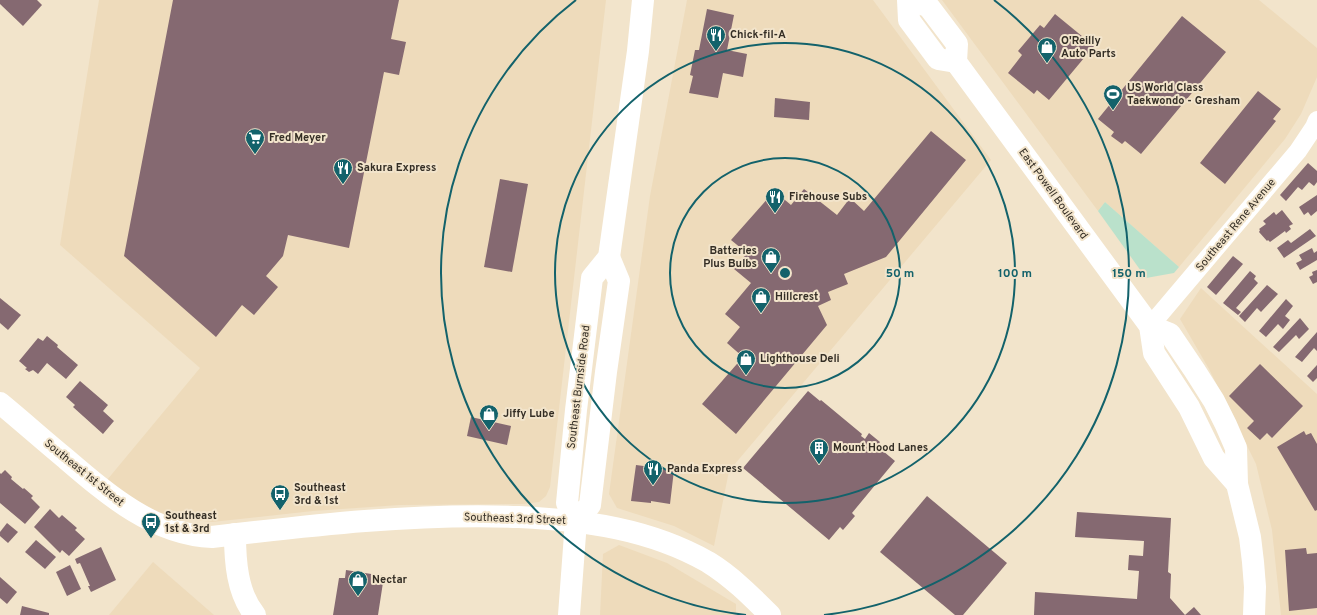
<svg xmlns="http://www.w3.org/2000/svg" width="1317" height="615" viewBox="0 0 1317 615" font-family="Overpass,sans-serif">
  <rect width="100%" height="100%" fill="#f2e4cb"/>
  <g fill="#eedbbb">
    <polygon points="99,0 606,0 550,487 546,496 539,502 523,504 400,505 313,511 212,522 183,519 149,510 107,480 200,368 60,245"/>
    <polygon points="687,0 873,0 991,160 729,471 714,546 674,526 617,508 609,494 650,196"/>
    <polygon points="942,0 1259,0 1317,48 1317,77 1301,114 1285,139 1179,267 1105,202 1098,211"/>
    <polygon points="1201,288 1317,394 1317,615 1281,615 1272,530 1256,464 1209,369 1180,319"/>
    <polygon points="619,545 667,563 736,604 736,615 600,615 603,554"/>
    <polygon points="153,562 214,615 109,615"/>
  </g>
  <polygon fill="#bae1cb" points="1105,202 1179,267 1174,273 1146,278 1098,211"/>
  <g fill="#856971">
    <polygon points="0,0 37,0 42,5 23,26 0,4"/>
    <polygon points="173,0 399,0 391,39 406,42 399,75 384,72 349,248 288,235 283,256 266,276 278,287 254,315 242,305 216,337 124,256"/>
    <polygon points="707,9 734,15 727,50 747,54 743,77 723,73 718,98 689,93 693,76 690,75 695,50 699,50"/>
    <polygon points="1055,14 1094,46 1049,100 1037,90 1034,94 1008,73 1022,55 1018,51 1040,25 1044,28"/>
    <polygon points="1182,16 1226,52 1141,154 1125,141 1122,144 1111,136 1114,132 1098,119"/>
    <polygon points="1258,91 1281,109 1273,119 1276,121 1225,184 1200,163"/>
    <polygon points="775,98 810,102 809,120 774,117"/>
    <polygon points="931,131 966,160 886,257 844,274 848,284 828,292 831,300 818,306 827,325 736,434 702,404 743,357 727,343 740,327 725,314 751,283 734,269 747,253 731,240 769,197 779,195 791,205 804,189 837,215 850,198 864,211"/>
    <polygon points="1308,163 1317,171 1317,182 1314,186 1309,182 1302,190 1298,187 1286,201 1280,195"/>
    <polygon points="500,179 528,184 512,272 484,267"/>
    <polygon points="1317,195 1317,211 1311,216 1308,212 1304,215 1299,207"/>
    <polygon points="1282,210 1293,224 1289,226 1291,229 1286,233 1285,231 1270,242 1268,240 1267,241 1259,232 1260,230 1259,229 1266,224 1263,221 1274,212 1276,215"/>
    <polygon points="1310,229 1316,236 1284,258 1277,248 1288,240 1291,243"/>
    <polygon points="1312,248 1314,253 1317,251 1317,260 1300,270 1296,263 1302,260 1299,255"/>
    <polygon points="1233,256 1243,264 1216,295 1207,287"/>
    <polygon points="1317,270 1317,282 1313,284 1309,277 1313,275 1312,272"/>
    <polygon points="1250,271 1256,276 1254,279 1258,283 1236,308 1241,312 1238,315 1223,303"/>
    <polygon points="1267,285 1278,294 1261,312 1257,308 1245,322 1239,316"/>
    <polygon points="0,298 21,315 8,330 0,323"/>
    <polygon points="1286,299 1293,306 1285,316 1290,320 1283,329 1278,324 1266,337 1259,331"/>
    <polygon points="1300,318 1309,329 1299,339 1296,335 1279,352 1273,347"/>
    <polygon points="1317,332 1317,351 1314,348 1302,362 1295,357"/>
    <polygon points="47,336 58,345 57,347 78,365 66,379 47,363 38,374 33,370 29,372 25,369 27,368 19,361 38,338 43,341"/>
    <polygon points="1260,364 1303,406 1272,438 1267,433 1260,440 1247,428 1254,421 1229,396"/>
    <polygon points="1317,365 1317,378 1313,382 1307,376"/>
    <polygon points="80,381 108,405 103,411 114,421 103,434 73,407 75,405 66,397"/>
    <polygon points="808,391 820,401 821,400 862,434 861,436 865,439 869,433 880,442 877,446 895,461 852,513 855,516 843,530 840,527 829,540 743,468"/>
    <polygon points="471,417 511,426 507,445 467,436"/>
    <polygon points="1304,431 1306,435 1311,433 1317,444 1317,510 1315,511 1277,447"/>
    <polygon points="636,465 674,470 670,504 651,501 651,503 631,501"/>
    <polygon points="5,470 12,477 11,479 23,489 24,488 33,496 31,498 40,507 25,524 0,503 0,473 1,474"/>
    <polygon points="927,496 1007,563 963,615 955,615 880,552"/>
    <polygon points="50,509 59,518 62,515 77,528 75,530 85,539 69,556 62,550 60,553 34,527"/>
    <polygon points="1077,512 1171,518 1168,572 1171,574 1170,598 1185,615 1194,607 1201,615 1034,615 1035,592 1137,599 1139,571 1128,570 1129,555 1143,556 1144,541 1075,537"/>
    <polygon points="7,523 18,532 8,543 0,536 0,532"/>
    <polygon points="36,540 56,557 45,569 25,552"/>
    <polygon points="101,547 116,580 91,592 88,586 90,586 80,563 77,564 75,559"/>
    <polygon points="1306,548 1307,554 1317,553 1317,608 1289,611 1285,550"/>
    <polygon points="70,565 81,589 67,596 56,572"/>
    <polygon points="346,570 384,576 378,615 333,615 339,578 345,578"/>
    <polygon points="0,577 17,592 7,604 0,598"/>
    <polygon points="22,606 49,613 49,615 20,615"/>
  </g>
  <g fill="none" stroke-linecap="round" stroke-linejoin="round">
    <polyline stroke="#fff" stroke-width="18" points="1150,326 1298,151 1314,127 1317,120"/>
    <g stroke="#fff" stroke-width="22">
      <path d="M0,403C22,421 43,440 65,458C107,494 154,535 212,537C314,525 416,513 519,517C584,520 650,529 708,562C731,576 751,596 770,615"/>
      <path d="M235,534C235,561 237,593 255,615"/>
    </g>
    <g stroke="#fff" stroke-width="22">
      <polyline points="908,0 909,20 938,59 956,62"/>
      <polyline points="913,0 929,7 957,44 956,62 1150,326 1154,353 1189,407 1214,458 1237,484"/>
      <polyline points="1150,326 1170,334 1195,371 1214,401 1226,425 1236,448 1237,484 1250,537 1253,562 1255,587 1254,615"/>
    </g>
    <g stroke="#fff" stroke-width="22">
      <polyline points="576,521 590,505 606,372 619,281 609,257"/>
      <polyline points="569,615 576,521 567,503 576,410 592,278 609,257 638,51 643,0"/>
    </g>
  </g>
  <g fill="none" stroke="#13626b" stroke-width="2">
    <circle cx="785" cy="273" r="115"/>
    <circle cx="785" cy="273" r="230"/>
    <path d="M746 615A344 344 0 0 1 576 0M994 0A344 344 0 0 1 824 615"/>
  </g>
  <defs>
    <symbol id="restaurant-pin" viewBox="-11 -11 22 30"><path d="M0 17L-7.5 6A9.5 9.5 0 1 1 7.5 6Z" fill="#13626b" stroke="#f2e4cb"/><path d="M-5-6h1v4h1v-4h1v4h1v-4h1v5L-1.5 .5V6h-2V.5L-5-1ZM5-6V6H3V1.5H1.5Q1.5-4 5-6Z" fill="#fff"/></symbol>
    <symbol id="shop-pin" viewBox="-11 -11 22 30"><path d="M0 17L-7.5 6A9.5 9.5 0 1 1 7.5 6Z" fill="#13626b" stroke="#f2e4cb"/><path d="M-5-2.5h2.3a2.7 3.5 0 0 1 5.4 0H5L5.5 6h-11ZM-1.5-2.5h3a1.5 2.3 0 0 0-3 0Z" fill="#fff"/></symbol>
    <symbol id="stadium-pin" viewBox="-11 -11 22 30"><path d="M0 17L-7.5 6A9.5 9.5 0 1 1 7.5 6Z" fill="#13626b" stroke="#f2e4cb"/><path d="M0-5a6.5 5 0 1 0 0 10a6.5 5 0 1 0 0-10ZM-3.5-1.8h7v3.6h-7Z" fill="#fff"/></symbol>
    <symbol id="supermarket-pin" viewBox="-11 -11 22 30"><path d="M0 17L-7.5 6A9.5 9.5 0 1 1 7.5 6Z" fill="#13626b" stroke="#f2e4cb"/><path d="M-6-5.5h2.5l.6 2H6L4.5 2H-2.5L-4.4-4H-6ZM-1.5 3.2a1.3 1.3 0 1 0 .1 0ZM3 3.2a1.3 1.3 0 1 0 .1 0Z" fill="#fff"/></symbol>
    <symbol id="building-pin" viewBox="-11 -11 22 30"><path d="M0 17L-7.5 6A9.5 9.5 0 1 1 7.5 6Z" fill="#13626b" stroke="#f2e4cb"/><path d="M-4-6H4V6H1V3H-1V6H-4ZM-2.5-4.3h1.7v1.8h-1.7ZM.8-4.3h1.7v1.8H.8ZM-2.5-1h1.7V.8h-1.7ZM.8-1h1.7V.8H.8Z" fill="#fff"/></symbol>
    <symbol id="bus-pin" viewBox="-11 -11 22 30"><path d="M0 17L-7.5 6A9.5 9.5 0 1 1 7.5 6Z" fill="#13626b" stroke="#f2e4cb"/><path d="M-5-6H5V4H4V6H2V4H-2V6H-4V4H-5ZM-3.5-4V0h7V-4ZM-3.5 1.2v1.5H-2V1.2ZM2 1.2v1.5H3.5V1.2Z" fill="#fff"/></symbol>
  </defs>
  <g fill-rule="evenodd">
    <use href="#restaurant-pin" x="705" y="24" width="22" height="30"/>
    <use href="#shop-pin" x="1036" y="36" width="22" height="30"/>
    <use href="#stadium-pin" x="1102" y="83" width="22" height="30"/>
    <use href="#supermarket-pin" x="244" y="127" width="22" height="30"/>
    <use href="#restaurant-pin" x="332" y="157" width="22" height="30"/>
    <use href="#restaurant-pin" x="764" y="186" width="22" height="30"/>
    <use href="#shop-pin" x="760" y="246" width="22" height="30"/>
    <use href="#shop-pin" x="750" y="286" width="22" height="30"/>
    <use href="#shop-pin" x="735" y="348" width="22" height="30"/>
    <use href="#shop-pin" x="478" y="403" width="22" height="30"/>
    <use href="#building-pin" x="808" y="437" width="22" height="30"/>
    <use href="#restaurant-pin" x="642" y="458" width="22" height="30"/>
    <use href="#bus-pin" x="269" y="483" width="22" height="30"/>
    <use href="#bus-pin" x="140" y="511" width="22" height="30"/>
    <use href="#shop-pin" x="347" y="569" width="22" height="30"/>
  </g>
  <g text-anchor="middle" dominant-baseline="central" stroke-width="4" stroke-linejoin="round" paint-order="stroke">
    <g font-size="11" font-weight="bold" fill="#342e25" stroke="#f2e4cb" text-anchor="start">
      <text x="730" y="35">Chick-fil-A</text>
      <text x="1061" y="41">O'Reilly<tspan x="1061" dy="13">Auto Parts</tspan></text>
      <text x="1127" y="88">US World Class<tspan x="1127" dy="13">Taekwondo - Gresham</tspan></text>
      <text x="269" y="138">Fred Meyer</text>
      <text x="357" y="168">Sakura Express</text>
      <text x="789" y="197">Firehouse Subs</text>
      <text x="757" y="251" text-anchor="end">Batteries<tspan x="757" dy="13">Plus Bulbs</tspan></text>
      <text x="775" y="297">Hillcrest</text>
      <text x="760" y="359">Lighthouse Deli</text>
      <text x="503" y="414">Jiffy Lube</text>
      <text x="833" y="448">Mount Hood Lanes</text>
      <text x="667" y="469">Panda Express</text>
      <text x="294" y="488">Southeast<tspan x="294" dy="13">3rd &amp; 1st</tspan></text>
      <text x="165" y="516">Southeast<tspan x="165" dy="13">1st &amp; 3rd</tspan></text>
      <text x="372" y="580">Nectar</text>
    </g>
    <g font-size="11" fill="#342e25" stroke="#f2e4cb">
      <text transform="translate(1053 194) rotate(54)">East Powell Boulevard</text>
      <text transform="translate(1236 225) rotate(-50)">Southeast Rene Avenue</text>
      <text transform="translate(579 387) rotate(-83)">Southeast Burnside Road</text>
      <text transform="translate(84 473) rotate(39)">Southeast 1st Street</text>
      <text transform="translate(515 519) rotate(2)">Southeast 3rd Street</text>
    </g>
  </g>
  <circle cx="785" cy="273" r="6" fill="#13626b" stroke="#f2e4cb" stroke-width="2"/>
  <g font-size="12" text-anchor="middle" font-weight="bold" fill="#13626b" stroke="#f2e4cb" stroke-width="4" stroke-linejoin="round" paint-order="stroke">
    <text x="900" y="277">50 m</text>
    <text x="1015" y="277">100 m</text>
    <text x="1129" y="277">150 m</text>
  </g>
</svg>
